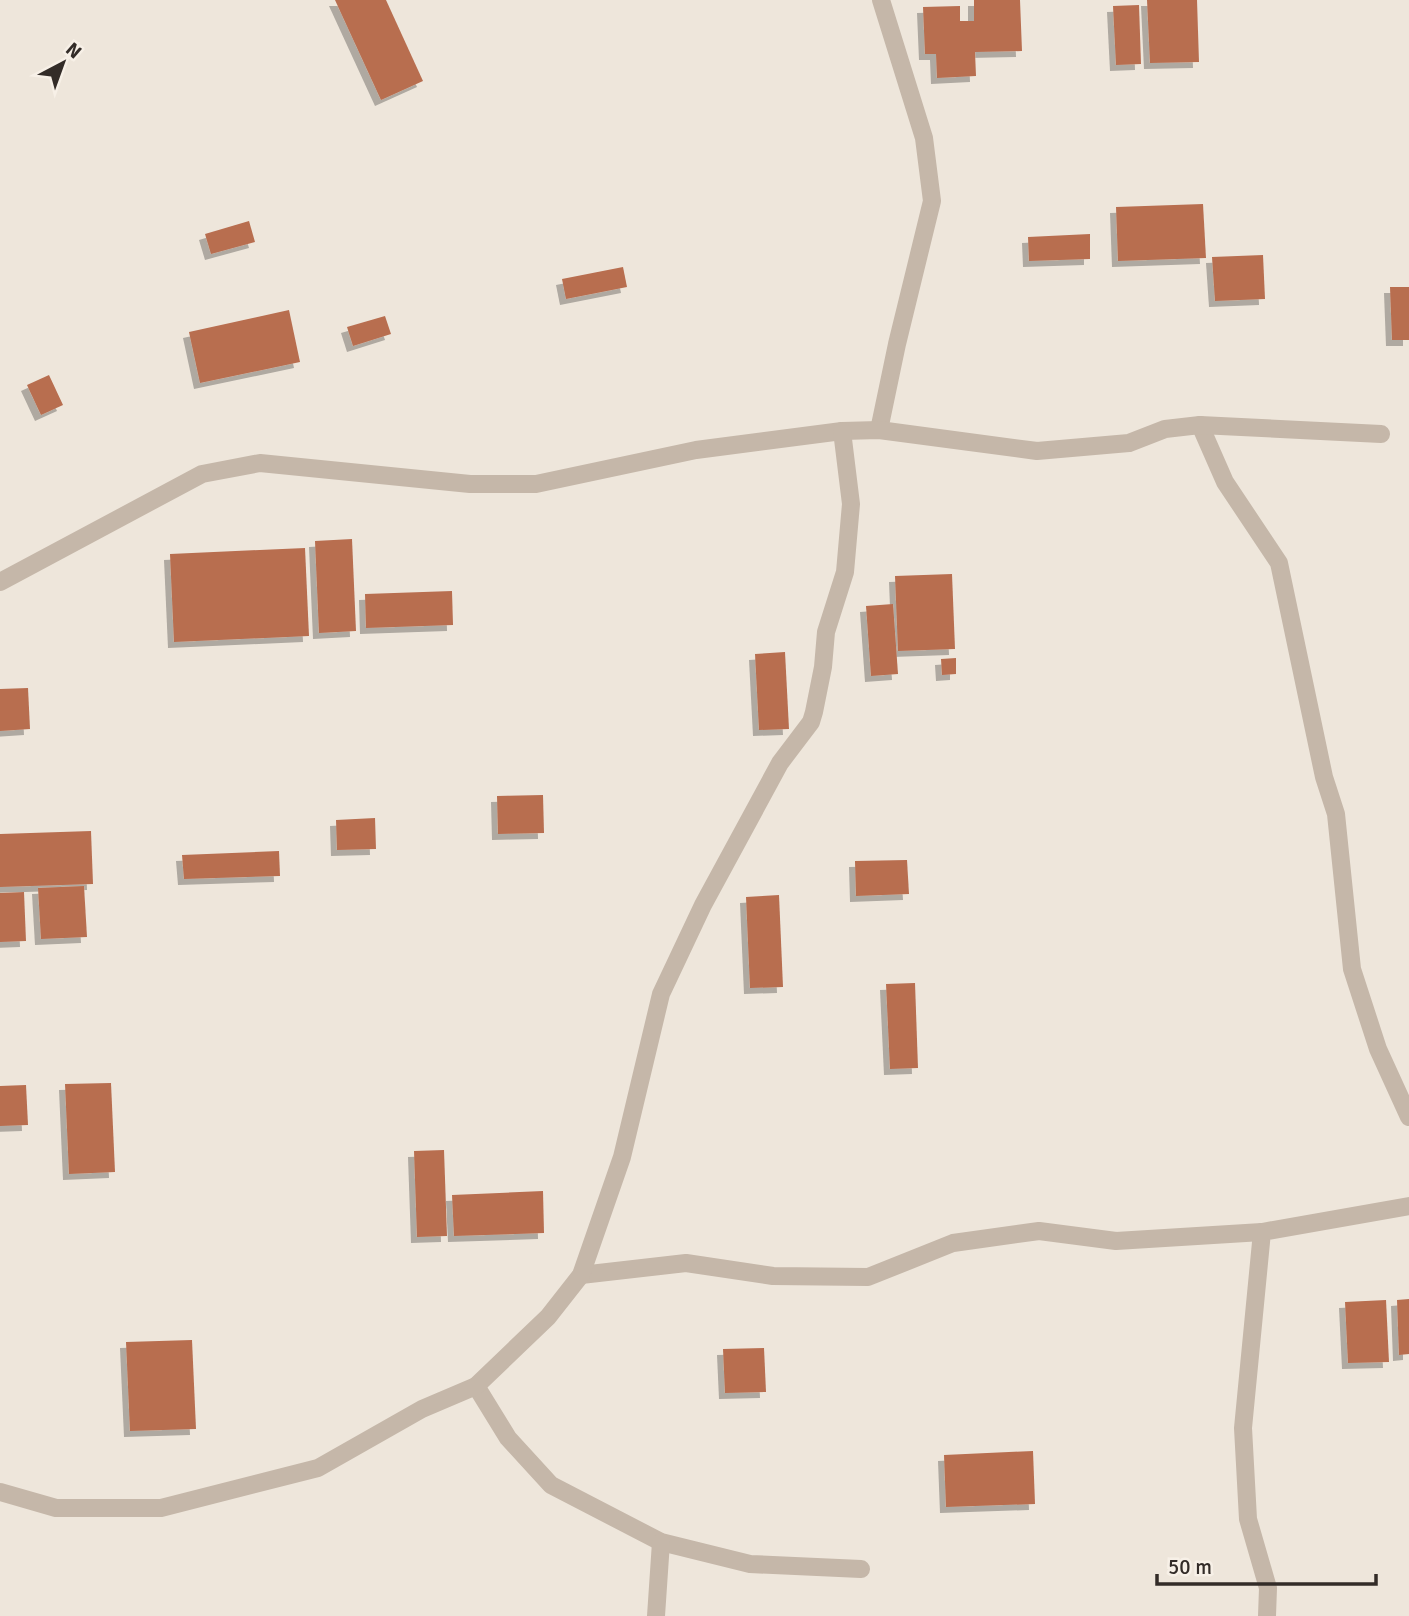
<svg xmlns="http://www.w3.org/2000/svg" width="1409" height="1616" viewBox="0 0 1409 1616" font-family="Signika,sans-serif">
  <defs>
    <filter id="shadow"><feDropShadow dx="-6" dy="6" stdDeviation="0" flood-color="#0004"/></filter>
  </defs>
  <rect width="100%" height="100%" fill="#eee6db"/>
  <g fill="#b86e50" filter="url(#shadow)">
    <polygon points="335,0 386,0 423,81 381,100"/>
    <polygon points="974,0 1020,0 1022,51 975,52 976,76 937,78 936,54 925,54 923,7 960,6 960,21 974,21"/>
    <polygon points="1147,0 1197,0 1199,62 1150,63"/>
    <polygon points="1139,5 1141,64 1116,65 1113,6"/>
    <polygon points="1203,204 1206,258 1118,261 1116,207"/>
    <polygon points="249,221 255,242 211,254 205,234"/>
    <polygon points="1090,234 1090,259 1029,261 1028,237"/>
    <polygon points="1263,255 1265,299 1215,301 1212,257"/>
    <polygon points="623,267 627,287 566,299 562,279"/>
    <polygon points="1390,287 1409,287 1409,340 1392,340"/>
    <polygon points="289,310 300,362 200,383 189,332"/>
    <polygon points="385,316 391,334 353,346 347,327"/>
    <polygon points="49,375 63,405 41,415 27,385"/>
    <polygon points="352,539 356,631 319,633 315,541"/>
    <polygon points="305,548 309,636 174,642 170,554"/>
    <polygon points="952,574 955,649 898,651 895,576"/>
    <polygon points="452,591 453,625 366,628 365,594"/>
    <polygon points="893,604 898,674 871,676 866,606"/>
    <polygon points="785,652 789,729 759,730 755,654"/>
    <polygon points="956,658 956,674 942,675 941,659"/>
    <polygon points="28,688 30,729 0,731 0,689"/>
    <polygon points="543,795 544,833 498,834 497,796"/>
    <polygon points="375,818 376,849 337,850 336,820"/>
    <polygon points="91,831 93,884 0,887 0,834"/>
    <polygon points="279,851 280,876 184,879 182,855"/>
    <polygon points="907,860 909,894 856,896 855,861"/>
    <polygon points="84,886 87,937 41,939 38,888"/>
    <polygon points="24,892 26,941 0,942 0,893"/>
    <polygon points="779,895 783,987 750,988 746,897"/>
    <polygon points="915,983 918,1068 890,1069 886,984"/>
    <polygon points="111,1083 115,1172 69,1174 65,1084"/>
    <polygon points="26,1085 28,1125 0,1126 0,1086"/>
    <polygon points="444,1150 447,1236 417,1237 414,1151"/>
    <polygon points="543,1191 544,1233 454,1236 452,1195"/>
    <polygon points="1409,1299 1409,1354 1399,1355 1397,1300"/>
    <polygon points="1386,1300 1389,1362 1348,1363 1345,1302"/>
    <polygon points="192,1340 196,1429 130,1431 126,1342"/>
    <polygon points="764,1348 766,1392 725,1393 723,1349"/>
    <polygon points="1033,1451 1035,1504 946,1507 944,1455"/>
  </g>
  <g fill="none" stroke-linecap="round" stroke-linejoin="round">
    <g stroke="#c5b7a9" stroke-width="18">
      <polyline points="1200,425 1225,482 1279,563 1324,777 1336,814 1352,969 1378,1049 1409,1117"/>
      <polyline points="879,430 897,344 932,201 924,138 881,0"/>
      <polyline points="0,582 202,474 260,463 470,484 536,484 696,450 842,431 879,430 1037,451 1129,443 1165,429 1200,425 1381,434"/>
      <polyline points="1262,1232 1243,1428 1248,1519 1268,1588 1267,1616"/>
      <polyline points="581,1275 686,1263 773,1276 868,1277 953,1243 1039,1231 1116,1241 1262,1232 1409,1206"/>
      <polyline points="476,1386 508,1438 551,1485 661,1542 750,1564 861,1569"/>
      <polyline points="0,1492 56,1508 161,1508 318,1468 422,1409 476,1386 548,1317 581,1275 622,1157 661,994 703,905 780,763 811,722 814,712 823,667 826,632 845,572 851,504 842,431"/>
      <polyline points="656,1616 661,1542"/>
    </g>
  </g>
  <g transform="translate(63 63) rotate(41)" stroke="#f7f0e7" stroke-width="5" paint-order="stroke">
  <path d="M0-5L12 26L0 18L-12 26Z" fill="#332c28"/>
  <text y="-10" font-size="19" font-weight="bold" text-anchor="middle" fill="#332c28">N</text>
  </g>
  <path d="M1157 1574v10h219v-10" fill="none" stroke="#332c28" stroke-width="3.5"/>
  <text x="1168" y="1574" font-size="21" fill="#332c28" stroke="#f7f0e7" stroke-width="5" paint-order="stroke">50 m</text>
</svg>
